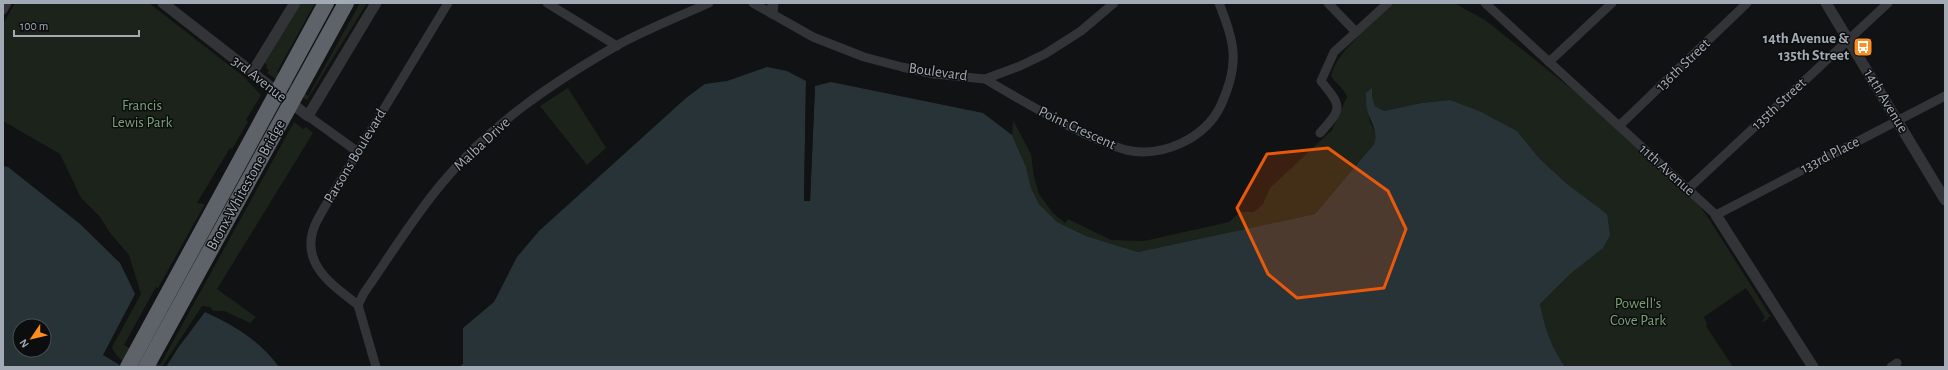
<svg xmlns="http://www.w3.org/2000/svg" width="1948" height="370" viewBox="0 0 1948 370" font-family="'Alegreya Sans',sans-serif">
  <rect width="100%" height="100%" fill="#111213"/>
  <g fill="#1b231b">
    <path d="M15,3H149L243,76L261,95L246,120L248,122L232,149L230,148L197,203L205,204L158,288L156,287L124,345L160,365L294,122L303,129L306,127L313,133L217,289L256,317L250,323L224,311H213L210,307L202,306L162,367C143,367 121,369 112,347L141,294L129,255L110,233L100,217L81,198L60,154L3,121V24Z"/>
    <polygon points="301,3 315,3 277,72 308,96 360,3 367,3 307,100 267,73 269,70 266,68 267,65 264,62"/>
    <path d="M1394,3H1453L1458,5L1485,20L1578,94L1693,197L1709,219L1771,317H1768V319L1761,323L1765,317L1746,288L1704,317L1707,324L1706,326L1733,367H1565C1551,346 1545,329 1540,304L1569,274L1607,214L1566,183L1539,158L1517,131L1450,100L1421,103L1384,111L1375,106L1372,97V88C1371,97 1369,108 1369,117C1370,129 1380,130 1374,144L1315,214L1138,252L1086,236L1057,222L1039,204L1031,188L1026,167L1012,135L1013,120L1031,154L1034,177L1039,194L1053,213L1065,223L1068,219L1111,240L1144,241L1229,222L1240,212H1254L1263,204L1270,188L1332,130L1347,97C1344,88 1336,84 1331,76C1336,51 1376,21 1394,3Z"/>
    <polygon points="568,88 606,148 587,165 540,106"/>
  </g>
  <g fill="#273337" fill-rule="evenodd">
    <path d="M767,67L787,71L806,81L804,201L810,200L815,86L831,82L983,113L1012,135L1026,167L1031,188L1039,204L1057,222L1086,236L1138,252L1315,214L1374,144C1379,131 1370,122 1367,109C1366,104 1366,98 1366,93L1372,88V97L1375,106L1384,111L1421,103L1450,100L1479,111L1517,131L1539,158L1566,183L1607,214L1610,235L1603,248L1570,274L1540,304C1545,329 1551,346 1565,367H459L463,364V328L494,302L517,257L539,231L686,98L705,84L727,81Z"/>
    <path d="M3,166L8,167L80,224L120,263L135,294L103,355L123,367H3ZM20,326H44V350H20Z"/>
    <path d="M205,312C235,326 259,340 279,367H166L178,348Z"/>
  </g>
  <polygon fill="#111213" points="806,79 808,81 806,199 808,199 814,84 815,86 810,201 804,201"/>
  <g fill="none" stroke-linecap="round" stroke-linejoin="round">
    <g stroke="#323438" stroke-width="9">
      <polyline points="547,3 617,46"/>
      <polyline points="753,3 813,37 864,57 902,67 934,74 985,79 1020,66 1045,54 1081,31 1114,3"/>
      <polyline points="1328,3 1356,32"/>
      <polyline points="1485,3 1716,215 1945,96"/>
      <polyline points="3,10 7,3"/>
      <polyline points="1549,62 1612,3"/>
      <path d="M985,79C1017,98 1049,117 1083,133C1097,139 1111,146 1126,150C1162,158 1205,139 1221,105C1240,63 1235,44 1219,3"/>
      <polyline points="308,116 358,152"/>
      <polyline points="1619,126 1747,3"/>
      <path d="M1320,133C1342,108 1343,108 1321,81L1334,52L1388,3"/>
      <polyline points="1688,189 1888,3"/>
      <path d="M358,305C332,285 299,263 315,225C318,218 323,210 327,203L448,3"/>
      <path d="M376,367L358,305L364,293C390,256 414,216 443,182C490,125 552,83 616,46C645,30 678,17 709,3"/>
      <polyline points="1891,367 1897,363"/>
    </g>
    <g stroke="#323438" stroke-width="11">
      <polyline points="163,3 308,116 376,3"/>
      <polyline points="1826,3 1945,200"/>
      <polyline points="772,13 773,3"/>
      <polyline points="252,73 295,3"/>
      <polyline points="1716,215 1813,367"/>
    </g>
    <g stroke="#5e6369" stroke-width="16">
      <polyline points="128,367 326,3"/>
      <polyline points="146,367 346,3"/>
    </g>
  </g>
  <path fill="#e8590c" fill-opacity="0.2" stroke="#e8590c" stroke-width="3" stroke-linejoin="round" d="M1328,148L1388,191L1406,229L1384,288L1297,298L1268,274L1237,208L1267,154Z"/>
  <defs>
    <symbol id="bus-square" viewBox="-11 -11 22 22"><rect x="-9" y="-9" width="18" height="18" rx="4" fill="#fc8e20" stroke="#0c0d0e"/><path d="M-5-6H5V4H4V6H2V4H-2V6H-4V4H-5ZM-3.5-4V0h7V-4ZM-3.5 1.2v1.5H-2V1.2ZM2 1.2v1.5H3.5V1.2Z" fill="#fff"/></symbol>
  </defs>
  <g fill-rule="evenodd">
    <use href="#bus-square" x="1852" y="36" width="22" height="22"/>
  </g>
  <g text-anchor="middle" dominant-baseline="central" stroke-width="3" stroke-linejoin="round" paint-order="stroke">
    <g font-size="15" font-weight="bold" fill="#a2abb5" stroke="#0c0d0e" text-anchor="end">
      <text x="1849" y="38">14th Avenue &amp;<tspan x="1849" dy="17">135th Street</tspan></text>
    </g>
    <g font-size="15" fill="#a2abb5" stroke="#0c0d0e">
      <text transform="translate(1683 65) rotate(-44)">136th Street</text>
      <text transform="translate(938 72) rotate(8)">Boulevard</text>
      <text transform="translate(259 79) rotate(38)">3rd Avenue</text>
      <text transform="translate(1886 101) rotate(59)">14th Avenue</text>
      <text transform="translate(1779 104) rotate(-43)">135th Street</text>
      <text transform="translate(1077 128) rotate(25)">Point Crescent</text>
      <text transform="translate(482 144) rotate(-43)">Malba Drive</text>
      <text transform="translate(1830 155) rotate(-27)">133rd Place</text>
      <text transform="translate(355 156) rotate(-59)">Parsons Boulevard</text>
      <text transform="translate(1667 170) rotate(42)">11th Avenue</text>
      <text transform="translate(246 185) rotate(-61)">Bronx-Whitestone Bridge</text>
    </g>
    <g font-size="15" fill="#7ca177" stroke="#0c0d0e">
      <text x="142" y="105">Francis<tspan x="142" dy="17">Lewis Park</tspan></text>
      <text x="1638" y="303">Powell's<tspan x="1638" dy="17">Cove Park</tspan></text>
    </g>
  </g>
  <rect width="1948" height="370" fill="none" stroke="#a2abb5" stroke-width="8"/>
  <g transform="translate(32 338) rotate(235)"><circle r="19" fill="#0c0d0e" stroke="#484c51"/>
  <path d="M0-3L7 15L0 10L-7 15Z" fill="#fc8e20"/>
  <text y="-6" font-size="11" font-weight="bold" text-anchor="middle" fill="#a2abb5">N</text>
  </g>
  <path d="M14 30v6h125v-6" fill="none" stroke="#a2abb5" stroke-width="2"/>
  <text x="20" y="30" font-size="12" fill="#a2abb5" stroke="#0c0d0e" stroke-width="3" paint-order="stroke">100 m</text>
</svg>
